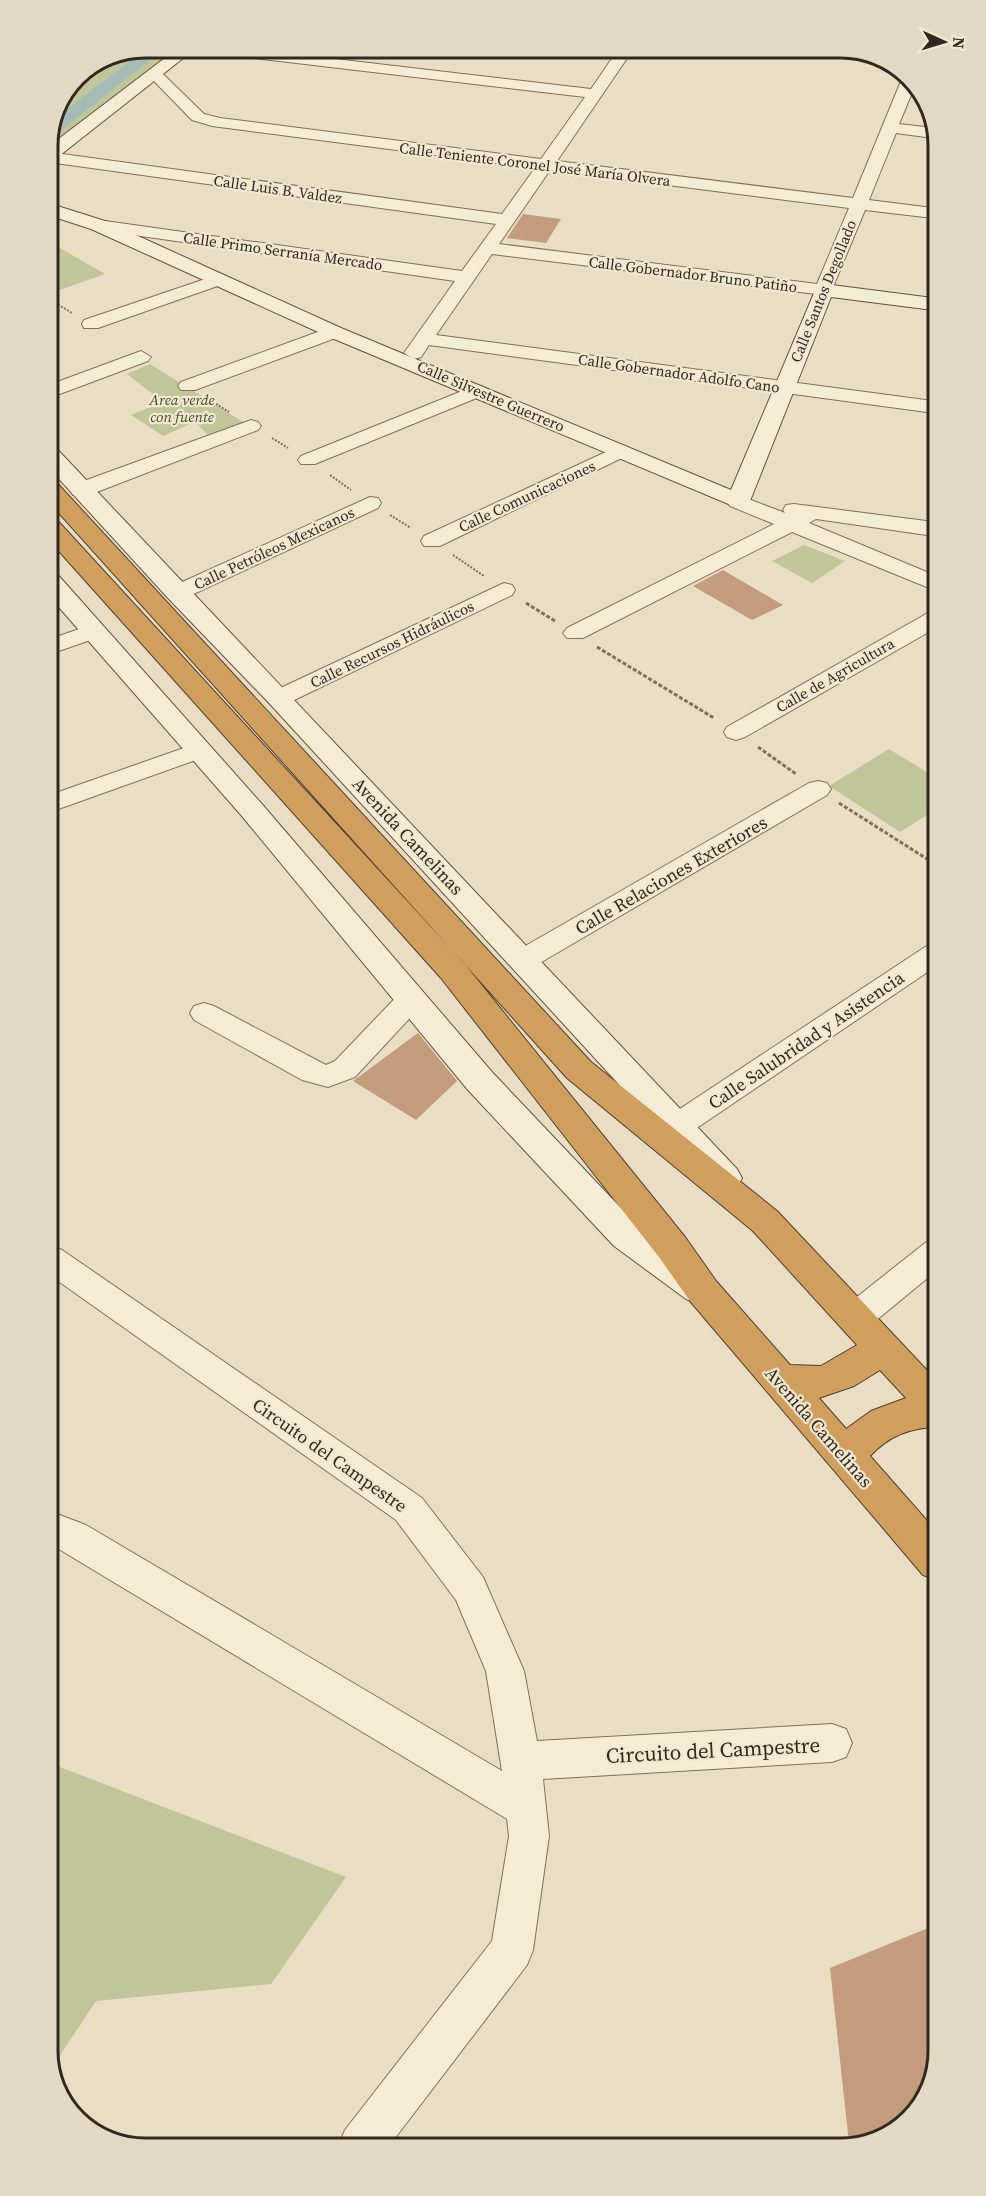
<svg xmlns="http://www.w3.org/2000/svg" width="986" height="2196" viewBox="0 0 986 2196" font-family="'Source Serif 4',serif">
  <rect width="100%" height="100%" fill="#e9dec3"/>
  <g fill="#c0c699">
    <polygon points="145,48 191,48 48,159 48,139 75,79"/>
    <polygon points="48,241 105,274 57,291 49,286"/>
    <polygon points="150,364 248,425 212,439 195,422 163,436 131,415 163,402 127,374"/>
    <polygon points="804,545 845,561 812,583 772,561"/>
    <polygon points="889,749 935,777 935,810 900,832 829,786"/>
    <polygon points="52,1764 346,1877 271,1984 96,2001 53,2066"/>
  </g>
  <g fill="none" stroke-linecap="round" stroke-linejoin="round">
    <polygon fill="#a5bcb6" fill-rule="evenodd" points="147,48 165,48 59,132 51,133 59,115"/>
  </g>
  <g fill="#c39b7d">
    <polygon points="523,214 561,219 546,243 507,238"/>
    <polygon points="723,570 783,605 752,620 693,586"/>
    <polygon points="418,1033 457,1081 416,1120 353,1081"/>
    <polygon points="938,1924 938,2051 918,2110 872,2143 849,2143 830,1968"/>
  </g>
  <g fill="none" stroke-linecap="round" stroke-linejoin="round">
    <defs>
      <g id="street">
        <path d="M197,48H242L591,89L619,48H634L557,161L853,198L901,81L906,77L914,88L899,124L933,128V138L896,133L869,200L933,208V218L865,210L830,294L824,295L492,254L436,335L933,401L934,413L429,345L421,357L414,359L404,353L455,281L92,229L89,225L92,221L98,220L462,271L496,224L48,162V152L502,214L535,168L212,126L192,120L150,77L147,74L150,71H160L204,114L220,118L541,159L585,97L204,52ZM550,170L849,208L817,284L499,244Z"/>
        <polygon points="220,274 229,279 226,283 98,328 84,328 82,324 84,320"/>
        <polygon points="334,326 341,328 343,332 341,336 195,390 181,390 178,386 181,382"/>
        <polygon points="141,351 151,357 148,361 49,398 49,385"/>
        <polygon points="477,385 484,387 487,391 484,395 315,464 301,464 298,460 301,456"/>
        <polygon points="251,420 258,422 261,426 258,430 89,495 73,495 70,490 73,485"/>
        <polygon points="621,445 628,447 631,451 628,455 440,546 424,546 421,541 424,536"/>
        <polygon points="738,495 785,513 783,510 786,505 794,504 934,522 934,536 816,519 809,523 934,575 934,590 792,532 583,638 567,638 563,633 567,628 774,524 730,506 727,501 730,496"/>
        <polygon points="370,497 378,498 381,503 378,508 185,598 169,598 166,593 169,588"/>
        <polygon points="504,583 512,585 515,590 512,595 288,703 279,705 270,703 267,698 270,693"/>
        <polygon points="934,612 934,629 745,737 736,740 727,737 724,732 727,727 926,614"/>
        <polygon points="94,624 102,626 106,631 102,636 50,654 50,639"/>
        <polygon points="198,743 207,746 210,751 207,756 50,812 50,795"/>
        <polygon points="818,781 827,783 831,789 827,795 533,967 523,970 513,967 509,960 513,953 809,783"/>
        <polygon points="935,944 935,967 688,1134 677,1137 666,1134 662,1126 666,1118 925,947"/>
        <polygon points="412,988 422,991 426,998 422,1005 355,1077 328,1087 302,1080 194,1020 190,1013 194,1006 204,1003 214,1006 326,1065 335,1061 402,991"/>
        <polygon points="936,1239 936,1271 867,1328 855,1332 843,1328 838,1318 843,1308 925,1243"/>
        <polygon points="51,1246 62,1250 422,1498 483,1577 524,1671 537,1741 832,1724 846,1729 852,1743 846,1757 832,1762 543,1779 549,1836 533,1950 527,1965 389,2146 338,2146 345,2130 492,1941 509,1836 507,1819 52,1545 52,1512 86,1525 502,1771 486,1671 456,1600 396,1520 51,1276"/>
      </g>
      <g id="secondary">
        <polygon points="178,48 196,48 54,160 48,161 48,147"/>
        <polygon points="48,203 105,221 341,328 731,490 817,286 824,284 933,298 933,310 831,297 750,501 746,506 738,508 327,336 91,229 48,215"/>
        <polygon points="49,447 57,449 737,1169 742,1178 737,1187 725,1191 713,1187 270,704 168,598 49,468"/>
        <polygon points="49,573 58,575 261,803 492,1072 638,1226 712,1279 717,1289 712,1299 699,1304 686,1299 614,1246 468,1090 241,815 49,596"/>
      </g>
      <path id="highway" d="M49,481L57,483L591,1062L777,1211L936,1380V1427C909,1428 889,1436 870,1456L937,1532V1580L923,1575L690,1301L659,1257L441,978L49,540V518L57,520L463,962L685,1237L716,1281L790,1365L821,1366L857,1345L753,1231L567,1078L49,502ZM880,1370L906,1398L871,1411L846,1429L819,1398L854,1386Z"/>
    </defs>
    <use href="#street" stroke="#81705c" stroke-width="2"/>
    <use href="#secondary" stroke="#63513f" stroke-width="2"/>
    <use href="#highway" stroke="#4f3f30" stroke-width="2"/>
    <g stroke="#81705c" stroke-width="2" stroke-dasharray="2 1.5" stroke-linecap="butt">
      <polyline points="49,299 72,313"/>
      <polyline points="210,400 229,412"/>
      <polyline points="272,438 288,448"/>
      <polyline points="330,475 351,490"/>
      <polyline points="390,515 411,528"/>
      <polyline points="453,555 484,576"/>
    </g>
    <g stroke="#81705c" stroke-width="3" stroke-dasharray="4 2" stroke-linecap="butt">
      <polyline points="526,603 555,621"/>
      <polyline points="597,647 714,718"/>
      <polyline points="758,747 796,774"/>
      <polyline points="839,803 935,864"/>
    </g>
    <use href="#street" fill="#f5ecd6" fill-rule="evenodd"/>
    <use href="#secondary" fill="#f5ecd6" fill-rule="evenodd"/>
    <use href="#highway" fill="#d09e5d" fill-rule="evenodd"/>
  </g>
  <g text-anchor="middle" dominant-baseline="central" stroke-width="4.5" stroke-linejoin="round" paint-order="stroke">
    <g font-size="15" fill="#33281e" stroke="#f1e8d2">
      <text transform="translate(535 164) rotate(7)">Calle Teniente Coronel José María Olvera</text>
      <text transform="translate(278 189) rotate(8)">Calle Luis B. Valdez</text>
      <text transform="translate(283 251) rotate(8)">Calle Primo Serranía Mercado</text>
      <text transform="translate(693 274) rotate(7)">Calle Gobernador Bruno Patiño</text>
      <text transform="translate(823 291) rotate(-68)">Calle Santos Degollado</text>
      <text transform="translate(679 373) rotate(8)">Calle Gobernador Adolfo Cano</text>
      <text transform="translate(491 396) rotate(23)">Calle Silvestre Guerrero</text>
      <text transform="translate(527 496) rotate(-25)">Calle Comunicaciones</text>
      <text transform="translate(274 548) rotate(-25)">Calle Petróleos Mexicanos</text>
      <text transform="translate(392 644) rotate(-26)">Calle Recursos Hidráulicos</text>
      <text transform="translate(835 675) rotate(-30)">Calle de Agricultura</text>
    </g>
    <g font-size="15" font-style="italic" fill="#434d27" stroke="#f1e8d2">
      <text x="182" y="399">Area verde<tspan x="182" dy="17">con fuente</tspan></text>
    </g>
    <g font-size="18" fill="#33281e" stroke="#f1e8d2">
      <text transform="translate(408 836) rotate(47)">Avenida Camelinas</text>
      <text transform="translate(671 875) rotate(-30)">Calle Relaciones Exteriores</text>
      <text transform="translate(806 1040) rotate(-34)">Calle Salubridad y Asistencia</text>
      <text transform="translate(819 1427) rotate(49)">Avenida Camelinas</text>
      <text transform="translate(330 1455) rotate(35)">Circuito del Campestre</text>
    </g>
    <g font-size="21" fill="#33281e" stroke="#f1e8d2">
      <text transform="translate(713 1750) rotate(-3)">Circuito del Campestre</text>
    </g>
  </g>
  <path d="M0 0H986V2196H0ZM145 58H841A87 87 0 0 1 928 145V2051A87 87 0 0 1 841 2138H145A87 87 0 0 1 58 2051V145A87 87 0 0 1 145 58Z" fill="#e2d9c4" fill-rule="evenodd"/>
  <path fill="none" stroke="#33281e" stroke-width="3" d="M145 58H841A87 87 0 0 1 928 145V2051A87 87 0 0 1 841 2138H145A87 87 0 0 1 58 2051V145A87 87 0 0 1 145 58Z"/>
  <g transform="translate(944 42) rotate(94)" stroke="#f1e8d2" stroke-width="4.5" paint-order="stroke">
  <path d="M0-4.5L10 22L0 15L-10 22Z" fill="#33281e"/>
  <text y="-9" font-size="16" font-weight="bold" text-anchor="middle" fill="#33281e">N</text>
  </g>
</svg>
